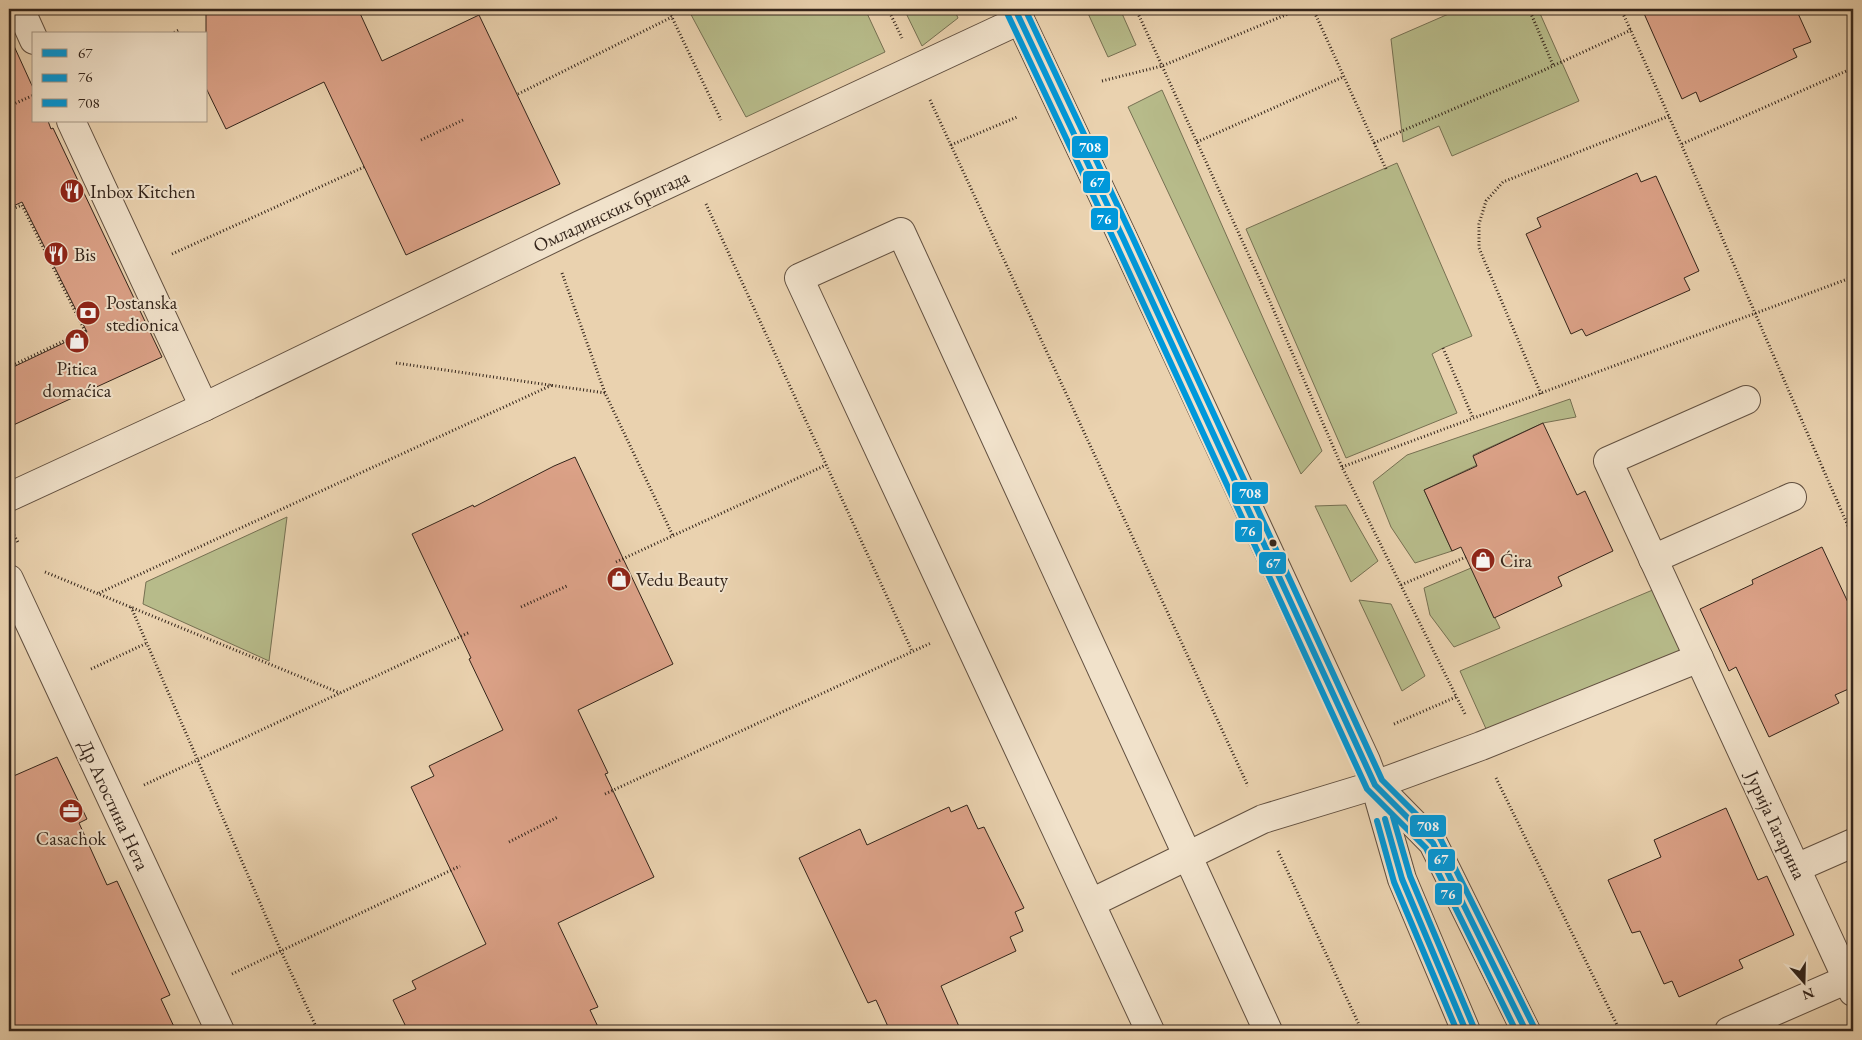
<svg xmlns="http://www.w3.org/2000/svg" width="1862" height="1040" viewBox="0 0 1862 1040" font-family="'EB Garamond',serif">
  <rect width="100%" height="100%" fill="#ead2af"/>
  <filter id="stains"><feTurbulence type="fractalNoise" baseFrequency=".004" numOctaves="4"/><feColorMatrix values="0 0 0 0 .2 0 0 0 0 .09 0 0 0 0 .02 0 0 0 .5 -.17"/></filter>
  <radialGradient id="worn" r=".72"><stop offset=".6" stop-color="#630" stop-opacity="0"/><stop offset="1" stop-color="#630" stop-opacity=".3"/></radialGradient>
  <g fill="#b7bb8a" stroke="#767052">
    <polygon points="688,9 865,9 885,52 746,117"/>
    <polygon points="904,9 954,9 958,18 922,46"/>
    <polygon points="1086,9 1120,9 1136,45 1108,57"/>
    <polygon points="1460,9 1538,9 1579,101 1452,156 1439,126 1403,142 1391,39"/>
    <polygon points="1162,90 1322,451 1301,474 1128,107"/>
    <polygon points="1397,163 1472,336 1443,348 1432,354 1457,413 1346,458 1246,229"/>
    <polygon points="1570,399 1576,417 1543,423 1473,455 1477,465 1424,490 1452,551 1415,563 1391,527 1373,482 1407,455"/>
    <polygon points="1346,505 1378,561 1351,582 1315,506"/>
    <polygon points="287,517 269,661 143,604 146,582"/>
    <polygon points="1471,568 1500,628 1454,647 1430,615 1424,588"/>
    <polygon points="1655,589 1682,652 1487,731 1460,671"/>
    <polygon points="1359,600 1391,604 1425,676 1402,691"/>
  </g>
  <g fill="#dca288" stroke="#34251b">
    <polygon points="206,9 358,9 382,61 479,15 560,184 406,255 324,82 226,129 206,88"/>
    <polygon points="1642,9 1796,9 1811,42 1793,49 1797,57 1700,102 1696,92 1682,99"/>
    <polygon points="9,35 34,90 34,121 48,121 51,129 53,128 162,357 9,427 9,369 87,332 22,202 9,208"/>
    <polygon points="1637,173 1641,182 1656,176 1699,271 1684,278 1690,290 1586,336 1582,329 1571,334 1526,234 1541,227 1537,218"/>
    <polygon points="1543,423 1577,495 1585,491 1613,551 1558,577 1562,586 1494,618 1461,547 1452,551 1424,490 1477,466 1473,456"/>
    <polygon points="575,457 673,664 578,710 608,773 605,774 654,877 558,923 598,1007 590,1010 600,1031 408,1031 393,1000 416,989 412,981 486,944 411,787 434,776 429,766 503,730 469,659 471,658 412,534 473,505 474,507 554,466"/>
    <polygon points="1822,547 1853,613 1853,687 1835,695 1839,703 1769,737 1736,667 1729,671 1700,609 1753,584 1752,580"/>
    <polygon points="57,757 87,819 79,823 107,885 117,881 170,995 161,999 176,1031 9,1031 9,778"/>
    <polygon points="967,805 978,829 984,827 1024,908 1015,912 1023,931 1010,937 1016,951 941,986 961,1031 890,1031 876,1000 868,1003 799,858 860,829 867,845 949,807 951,812"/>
    <polygon points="1726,808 1758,880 1767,876 1794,935 1739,960 1743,968 1679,997 1672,981 1664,984 1640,931 1632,933 1608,880 1661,857 1654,840"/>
  </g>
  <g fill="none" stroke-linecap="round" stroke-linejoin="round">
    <defs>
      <g id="minor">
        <polyline points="20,9 34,40"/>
        <polyline points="1015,9 1123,238 1366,761 1375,785 1402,879 1466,1031"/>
        <polyline points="71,121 204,407"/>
        <polyline points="1746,400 1608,461 1853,992"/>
        <polyline points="9,497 204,407 580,225 1020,20"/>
        <polyline points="1653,559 1792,497"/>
        <polyline points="9,579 220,1031"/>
        <polyline points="1378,787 1433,843 1526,1031"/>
        <polyline points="1796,868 1853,843"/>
        <polyline points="1091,903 1263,819 1375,785 1481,746 1699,658"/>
        <polyline points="1150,1031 799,278 901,232 1268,1031"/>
        <polyline points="1729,1031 1848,979"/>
      </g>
    </defs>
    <use href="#minor" stroke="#625040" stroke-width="30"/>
    <g stroke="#34251b" stroke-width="3" stroke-dasharray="1 2.5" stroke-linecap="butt">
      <polyline points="668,9 721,120"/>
      <polyline points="888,9 902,38"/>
      <polyline points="1136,9 1267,295 1342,467 1465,714"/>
      <polyline points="1313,9 1386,169"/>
      <polyline points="1529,9 1553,65"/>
      <path d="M1621,9C1700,184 1775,361 1853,537"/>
      <polyline points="1848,9 1853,21"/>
      <polyline points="171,34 179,30"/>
      <polyline points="1102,81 1162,66 1300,9"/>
      <polyline points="518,94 672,17"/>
      <polyline points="930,100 1248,786"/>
      <polyline points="9,106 34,95"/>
      <polyline points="421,140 463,120"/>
      <polyline points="1197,142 1343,77"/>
      <polyline points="1374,143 1542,71 1631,30"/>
      <polyline points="1682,144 1853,68"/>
      <polyline points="951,145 1017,117"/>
      <polyline points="706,204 912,651"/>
      <polyline points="9,210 22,205 85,331 9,367"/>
      <polyline points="172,254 364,167"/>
      <polyline points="562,273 605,393 673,536"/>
      <polyline points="1443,348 1473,418"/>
      <polyline points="396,363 605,393"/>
      <polyline points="1541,394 1479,248 1479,224 1486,201 1503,182 1669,116"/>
      <polyline points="1342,467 1853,277"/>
      <polyline points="12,532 19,544"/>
      <polyline points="616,562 826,465"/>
      <polyline points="45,572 340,693"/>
      <polyline points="1401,585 1466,557"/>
      <polyline points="99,593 552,385"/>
      <polyline points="131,607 281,951 318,1031"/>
      <polyline points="521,607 567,586"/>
      <polyline points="91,669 147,643"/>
      <polyline points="1394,724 1456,697"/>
      <polyline points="1496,778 1620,1031"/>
      <polyline points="144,785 470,632"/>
      <polyline points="605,794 931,643"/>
      <polyline points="509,842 558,817"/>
      <polyline points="1278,851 1362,1031"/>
      <polyline points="232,974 460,866"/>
    </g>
    <use href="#minor" stroke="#f1e2cb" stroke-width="28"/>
    <defs>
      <g id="bus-1">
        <polyline points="1015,9 1123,238 1375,785 1433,843 1526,1031"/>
        <polyline points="1385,819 1402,879 1466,1031"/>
      </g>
      <g id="bus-2">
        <polyline points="1007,13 1115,242 1367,789 1426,848 1516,1031"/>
        <polyline points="1377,821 1394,882 1457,1031"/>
      </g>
      <g id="bus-3">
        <polyline points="1025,9 1131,234 1382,780 1440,838 1534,1027"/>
        <polyline points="1393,817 1410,876 1474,1028"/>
      </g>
    </defs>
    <use href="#bus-1" stroke="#f1e2cb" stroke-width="10"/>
    <use href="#bus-2" stroke="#f1e2cb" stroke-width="10"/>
    <use href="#bus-3" stroke="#f1e2cb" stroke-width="10"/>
    <use href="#bus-1" stroke="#0098da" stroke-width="6"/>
    <use href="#bus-2" stroke="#0098da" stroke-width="6"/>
    <use href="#bus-3" stroke="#0098da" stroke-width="6"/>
  </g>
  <defs>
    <symbol id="restaurant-disc" viewBox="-11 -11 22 22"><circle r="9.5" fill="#8f2418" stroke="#f1e2cb"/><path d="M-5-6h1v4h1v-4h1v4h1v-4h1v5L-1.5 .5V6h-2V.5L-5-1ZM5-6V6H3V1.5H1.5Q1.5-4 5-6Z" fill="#fff"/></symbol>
    <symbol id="bank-disc" viewBox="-11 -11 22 22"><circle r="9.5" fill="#8f2418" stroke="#f1e2cb"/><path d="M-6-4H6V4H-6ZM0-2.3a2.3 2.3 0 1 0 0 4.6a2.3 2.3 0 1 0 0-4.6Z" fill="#fff"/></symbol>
    <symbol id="shop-disc" viewBox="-11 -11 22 22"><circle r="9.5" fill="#8f2418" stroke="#f1e2cb"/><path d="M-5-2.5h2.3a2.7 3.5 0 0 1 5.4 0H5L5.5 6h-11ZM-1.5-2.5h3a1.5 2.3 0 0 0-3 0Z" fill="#fff"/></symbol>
    <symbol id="office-disc" viewBox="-11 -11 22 22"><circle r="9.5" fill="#8f2418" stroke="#f1e2cb"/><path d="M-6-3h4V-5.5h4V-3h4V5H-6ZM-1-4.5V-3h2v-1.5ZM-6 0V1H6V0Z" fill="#fff"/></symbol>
  </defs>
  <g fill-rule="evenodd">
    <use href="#restaurant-disc" x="58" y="177" width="28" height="28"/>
    <use href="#restaurant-disc" x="42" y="240" width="28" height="28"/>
    <use href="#bank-disc" x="74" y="299" width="28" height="28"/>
    <use href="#shop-disc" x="63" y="327" width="28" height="28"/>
    <use href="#shop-disc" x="1469" y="546" width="28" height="28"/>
    <use href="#shop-disc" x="605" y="565" width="28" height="28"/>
    <use href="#office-disc" x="57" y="797" width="28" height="28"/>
  </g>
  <circle fill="#34251b" stroke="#f1e2cb" stroke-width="2" cx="1273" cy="543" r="4.5"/>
  <g text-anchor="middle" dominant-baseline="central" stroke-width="4" stroke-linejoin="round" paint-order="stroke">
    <g font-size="19" fill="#34251b" stroke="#f1e2cb" text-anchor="start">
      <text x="90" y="191">Inbox Kitchen</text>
      <text x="74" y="254">Bis</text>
      <text x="106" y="302">Postanska<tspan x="106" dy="22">stedionica</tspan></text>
      <text x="77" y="368" text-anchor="middle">Pitica<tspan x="77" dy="22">domaćica</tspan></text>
      <text x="1500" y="560">Ćira</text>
      <text x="636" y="579">Vedu Beauty</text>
      <text x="71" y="838" text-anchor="middle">Casachok</text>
    </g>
    <g font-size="19" fill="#34251b" stroke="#f1e2cb">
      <text transform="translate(611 211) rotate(-25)">Омладинских бригада</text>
      <text transform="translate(114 805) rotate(65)">Др Агостина Нета</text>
      <text transform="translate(1776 825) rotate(65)">Јурија Гагарина</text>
    </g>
  </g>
  <g stroke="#f1e2cb" stroke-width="2">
    <rect x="1071" y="135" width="38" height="24" rx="5" fill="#0098da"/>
    <rect x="1082" y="170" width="29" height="24" rx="5" fill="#0098da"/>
    <rect x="1090" y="207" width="29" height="24" rx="5" fill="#0098da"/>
    <rect x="1231" y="481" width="38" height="24" rx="5" fill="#0098da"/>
    <rect x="1234" y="519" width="29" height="24" rx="5" fill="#0098da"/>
    <rect x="1258" y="551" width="29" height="24" rx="5" fill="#0098da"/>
    <rect x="1409" y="814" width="38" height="24" rx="5" fill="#0098da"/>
    <rect x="1427" y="848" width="29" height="24" rx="5" fill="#0098da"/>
    <rect x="1434" y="882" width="29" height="24" rx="5" fill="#0098da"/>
  </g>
  <g font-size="14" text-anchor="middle" font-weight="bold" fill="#fff">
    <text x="1090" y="152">708</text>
    <text x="1097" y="187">67</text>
    <text x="1104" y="224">76</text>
    <text x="1250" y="498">708</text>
    <text x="1248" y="536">76</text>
    <text x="1273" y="568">67</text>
    <text x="1428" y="831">708</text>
    <text x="1441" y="864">67</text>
    <text x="1448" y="899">76</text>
  </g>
  <rect width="1862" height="1040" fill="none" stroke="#ead2af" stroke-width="30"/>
  <rect x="10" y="10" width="1842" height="1020" fill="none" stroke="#34251b" stroke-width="2.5"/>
  <rect x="15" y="15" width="1832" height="1010" fill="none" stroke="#34251b"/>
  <rect x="32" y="32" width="175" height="90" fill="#f1e2cb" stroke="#a59685"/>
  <rect x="42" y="49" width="25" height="8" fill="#0098da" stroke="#a59685"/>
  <text x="78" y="58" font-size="15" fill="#34251b">67</text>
  <rect x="42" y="74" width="25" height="8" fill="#0098da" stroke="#a59685"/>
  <text x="78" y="82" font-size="15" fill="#34251b">76</text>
  <rect x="42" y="99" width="25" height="8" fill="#0098da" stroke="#a59685"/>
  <text x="78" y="108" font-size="15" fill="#34251b">708</text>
  <g transform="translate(1804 982) rotate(160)" stroke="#f1e2cb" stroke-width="4" paint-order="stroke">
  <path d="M0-4L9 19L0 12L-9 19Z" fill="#34251b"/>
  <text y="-8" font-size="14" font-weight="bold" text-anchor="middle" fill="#34251b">N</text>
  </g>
  <rect width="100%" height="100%" filter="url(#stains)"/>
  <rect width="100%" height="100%" fill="url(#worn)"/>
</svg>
